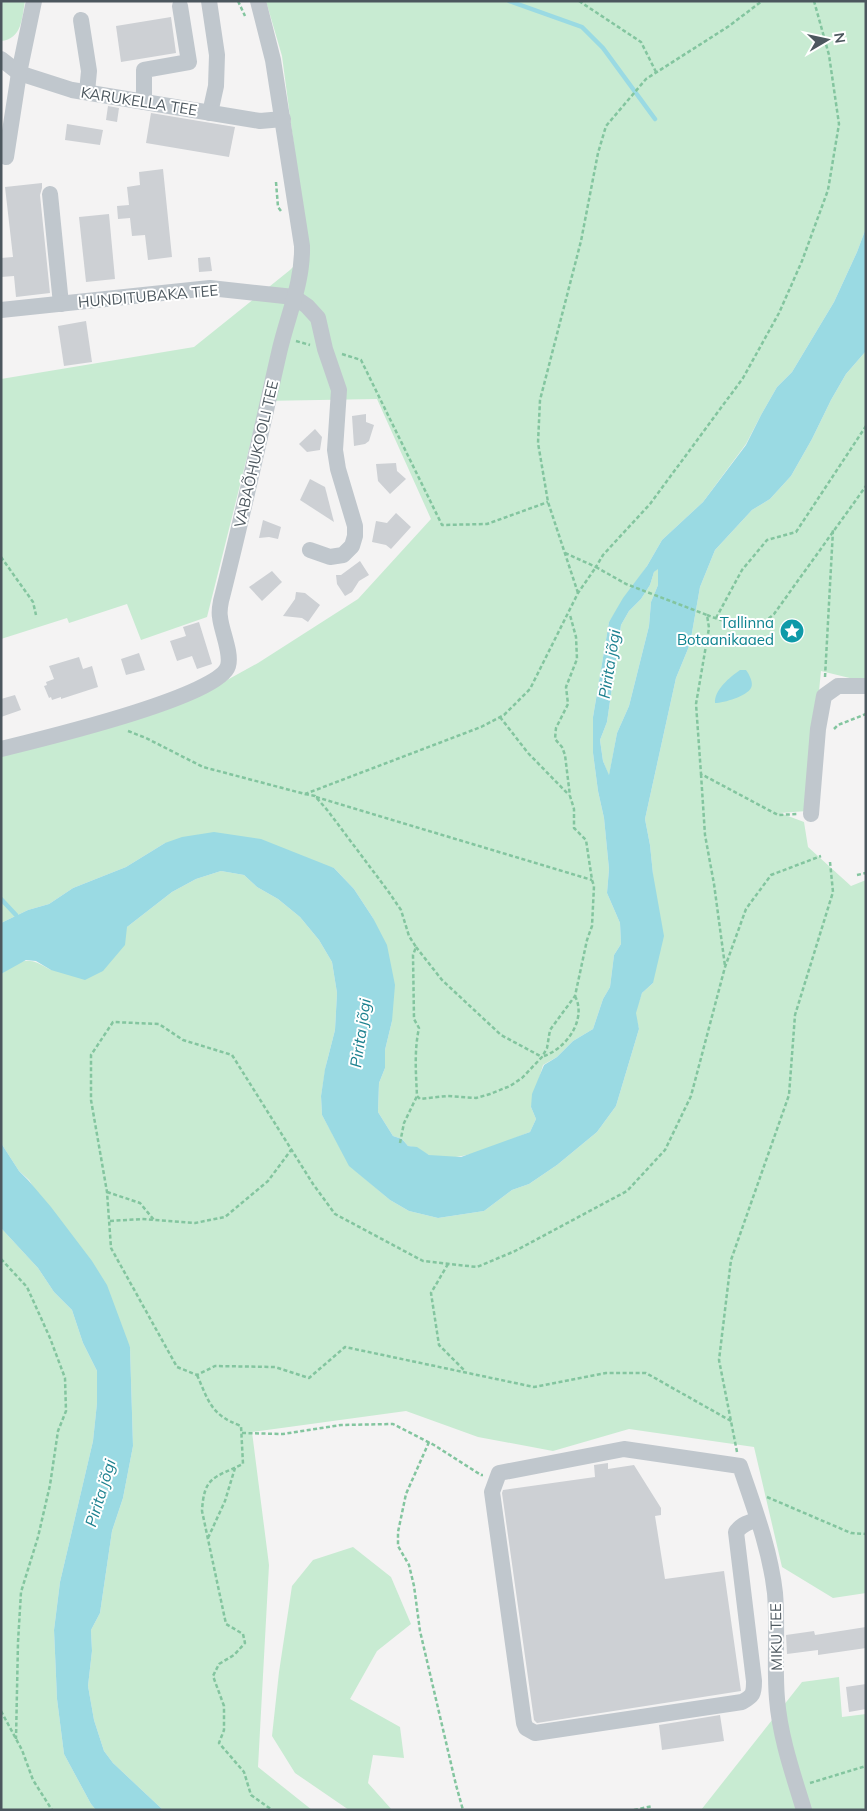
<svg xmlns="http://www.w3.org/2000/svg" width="867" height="1811" viewBox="0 0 867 1811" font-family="Mulish,sans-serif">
  <rect width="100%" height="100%" fill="#f4f3f3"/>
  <g fill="#c8ebd2">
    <path d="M1,1H25C22,18 22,39 1,41Z"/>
    <path d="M266,1H866V228L857,252L834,302L792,372L777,387L761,415L746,444L703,502L662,540L647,566L609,622L593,717V753L598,791L604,818L609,869L607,893L620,923L621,944L614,955L610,987L603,999L593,1029L573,1041L557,1057L543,1065L531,1107L536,1119L530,1132C501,1143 460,1165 429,1155C421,1152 418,1147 408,1146L402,1139L393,1136L378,1112L379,1083L385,1068V1050L392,1021L373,918L354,889L334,868L165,843L126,867L73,888L49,904L28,910L1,923V755L200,695L258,663L358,599L431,519L377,399L261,401L207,617L141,640L127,604L69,623L67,618L1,639V379L194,347L290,270L308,252L282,56Z"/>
    <path d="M866,351V682L821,671L807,811L780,813L804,822L808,847L851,886L866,880V1593L833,1598L782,1567L754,1447L629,1429L553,1451L478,1437L406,1411L252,1432L269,1565L258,1767L312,1810H163L113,1763L104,1751L94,1720L88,1686L92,1651L91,1630L100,1613L112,1531L123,1498L133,1446L130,1347L29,1180L19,1171L1,1143V974C23,958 28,956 51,970L127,927L172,892L196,879L221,871L244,875L257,887L278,899L300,917L319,940L332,962L337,993L335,1030L326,1065L321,1096L322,1115L350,1166L390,1200L409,1211L438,1218L484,1211L512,1190L529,1184L557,1165L597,1132L616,1106L639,1029L635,1013L642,993L653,983V874L650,845L645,819L676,678L690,644L700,587L715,550L752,510L770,499L791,476L812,439L831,400L846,374Z"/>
    <polygon points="658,568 658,585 651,602 649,626 629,706 617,733 609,776 603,761 600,740 607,722 621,625 629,611 641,599 650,585 654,572"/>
    <polygon points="1,1228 38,1268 54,1292 72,1310 83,1343 97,1371 97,1403 93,1441 60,1582 54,1630 57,1699 64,1754 91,1804 96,1810 1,1810"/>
    <polygon points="353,1547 391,1577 411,1624 377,1651 350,1699 400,1727 404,1758 373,1755 368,1783 392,1810 349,1810 295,1773 272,1736 279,1672 292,1586 313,1560"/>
    <polygon points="839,1677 842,1717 866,1714 866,1810 701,1810 802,1682"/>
  </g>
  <g fill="#9adae3" fill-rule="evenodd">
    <path d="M866,228V351L846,374L831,400L812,439L791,476L770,499L752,510L715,550L700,587L690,644L676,678L645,819L650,845L653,874L664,936L653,983L642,993L636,1013L639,1029L616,1106L597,1132L557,1165L529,1184L512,1190L484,1211L438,1218L409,1211L390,1200L349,1166L322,1115L321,1096L325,1069L335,1030L337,993L332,962L319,940L300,917L278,899L257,887L244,875L221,871L196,879L172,892L127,927L125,945L103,971L85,980L51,970L36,961L26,960L1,974V923L28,910L49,904L73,888L126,867L165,843L182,837L214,832L261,839L334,868L354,889L373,918L387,945L395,985L392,1021L385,1050V1068L379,1083L378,1112L393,1136L402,1139L408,1146L417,1147L429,1155L461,1157L530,1132L536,1119L531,1107L532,1094L544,1065L557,1057L573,1041L593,1029L603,999L610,987L614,955L621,944L620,923L607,893L609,869L604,818L598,791L593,753V717L609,622L623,598L647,566L662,540L703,502L746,445L761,415L777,387L792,372L834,302L857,252ZM658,569V585L651,602L649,626L629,706L617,733L609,775L603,761L600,740L607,722L621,625L629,611L641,599L650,585L654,572Z"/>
    <path d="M740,670H746C749,674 754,683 751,688C747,696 724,703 715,703C714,690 730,677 740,670Z"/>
    <polygon points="1,1143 19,1171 28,1180 51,1207 92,1261 107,1285 130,1347 133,1446 123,1498 112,1531 100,1613 91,1630 92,1651 88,1686 94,1720 104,1751 113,1763 163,1810 96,1810 91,1804 64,1754 57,1699 54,1630 60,1582 93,1441 97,1403 97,1371 83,1343 72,1310 54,1292 38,1268 1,1228"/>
  </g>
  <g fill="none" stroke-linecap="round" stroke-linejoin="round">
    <g stroke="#9adae3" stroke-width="4.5">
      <polyline points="509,1 582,27 603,48 655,119"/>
      <polyline points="1,899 16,915"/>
    </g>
  </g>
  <g fill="#cdd0d4">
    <polygon points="171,17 176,53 121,62 116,26"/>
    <polygon points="108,106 119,108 117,122 106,120"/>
    <polygon points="151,113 235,127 229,157 146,143"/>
    <polygon points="67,124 103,130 100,145 65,140"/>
    <polygon points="163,169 172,257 148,260 145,235 132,236 130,218 118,219 117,206 129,205 127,187 140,185 139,172"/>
    <polygon points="42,183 42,188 40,195 50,293 16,297 14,276 1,277 1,258 13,257 5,187"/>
    <polygon points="109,214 115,279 86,282 79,217"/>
    <polygon points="210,257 212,271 199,272 198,258"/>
    <polygon points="86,321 92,362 64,366 58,326"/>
    <polygon points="366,414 366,422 374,425 369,441 365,444 354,446 352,416"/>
    <polygon points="315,429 322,437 320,450 307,452 299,444"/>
    <polygon points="396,463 397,471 406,479 390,494 378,481 376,464"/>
    <polygon points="310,479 325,487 334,522 300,500"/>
    <polygon points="396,513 411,527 391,549 386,545 372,542 376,521 387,523"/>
    <polygon points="263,520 281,527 278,539 269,537 259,538"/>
    <polygon points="360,561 369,575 359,581 352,592 345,596 337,584 336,575 341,575"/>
    <polygon points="272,571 282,582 262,601 249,587"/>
    <polygon points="296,592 305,593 320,605 308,622 302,618 283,616 295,599"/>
    <polygon points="199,622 212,664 197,669 192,656 177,661 170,641 186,636 183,627"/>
    <polygon points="139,653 145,670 126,675 121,659"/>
    <polygon points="79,657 83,669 92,666 98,687 61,699 61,697 52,700 51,697 49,698 44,686 47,685 46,682 54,679 49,666"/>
    <polygon points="15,695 21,710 1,717 1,699"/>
    <polygon points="608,1463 608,1469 634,1465 661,1508 661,1515 655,1516 665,1579 724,1571 741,1691 537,1723 534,1720 502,1493 503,1490 595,1477 594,1465"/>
    <polygon points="866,1627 866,1648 818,1655 818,1650 787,1654 786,1635 814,1631 815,1635"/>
    <polygon points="866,1684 866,1709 849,1712 846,1687"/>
    <polygon points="720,1715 724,1741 662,1750 659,1725"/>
  </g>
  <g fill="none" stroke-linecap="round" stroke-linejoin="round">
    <g stroke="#83c59f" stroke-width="2.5" stroke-dasharray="4 2.5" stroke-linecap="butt">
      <polyline points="238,1 245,16"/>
      <polyline points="579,1 641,42 656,72"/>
      <polyline points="276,182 278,207 281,211"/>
      <polyline points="296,341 310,345"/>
      <polyline points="342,354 361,360 442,525 487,524 548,502"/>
      <polyline points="565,553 596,567 603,555 650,504 743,378 779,313 802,261 828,190 839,124 829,55 814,1"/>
      <polyline points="1,557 33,602 36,615"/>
      <polyline points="578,593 548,502 538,443 540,400 581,241 598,153 606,126 646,79 729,26 762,1"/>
      <path d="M707,615C723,621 744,629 761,624C766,622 770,617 774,614L866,486"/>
      <polyline points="716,618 742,570 767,540 796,532 866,426"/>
      <polyline points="825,677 833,530"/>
      <polyline points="500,717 528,753 569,795"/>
      <polyline points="834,729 838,725 866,714"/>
      <polyline points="128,731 146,738 203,767 305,794 481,727 504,715 530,689 578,593 596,567 626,584 707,615 709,628 696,704 701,774 778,815 797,814"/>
      <polyline points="701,774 705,835 714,884 725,966"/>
      <path d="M305,794L315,796L328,811L388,891L401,910L409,936L416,947L413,955L414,1019L419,1028C414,1051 416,1074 417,1096L420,1099L447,1096L476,1098L490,1094L510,1086L522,1078L542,1057L547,1048L550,1030L575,996L587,940L592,926L594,886L592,880L586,840L574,828V809L570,796L565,755L562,747L555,739L556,728L568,704L566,687L577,659L576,637L570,615"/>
      <polyline points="316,797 592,880"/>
      <polyline points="857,875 866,873"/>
      <polyline points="416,947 442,980 501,1035 542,1057"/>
      <path d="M544,1056C567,1048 587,1019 575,996"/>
      <polyline points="400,1143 404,1123 417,1096"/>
      <polyline points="107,1192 140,1203 154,1220"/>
      <polyline points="110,1221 142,1219 195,1223 225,1217 268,1181 291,1150"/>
      <polyline points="1,1259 27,1287 50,1338 65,1378 66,1411 58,1431 50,1485 38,1537 21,1592 18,1642 16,1739"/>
      <polyline points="448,1264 431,1293 439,1345 465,1371"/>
      <path d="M197,1375C209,1402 211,1415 241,1426L243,1464C214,1478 204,1476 202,1511L226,1624L243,1634L245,1643L234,1655L219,1664L213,1676L224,1706V1730L219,1743L244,1772L251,1795L272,1810"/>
      <polyline points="731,1421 646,1373 606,1373 534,1387 345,1347 309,1378 275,1367 215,1366 197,1375 177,1367 111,1248 107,1192 91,1100 91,1055 113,1022 159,1024 183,1040 232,1055 313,1184 335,1214 423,1261 477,1267 515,1251 627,1191 665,1150 691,1096 725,967 746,909 771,875 821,856"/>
      <polyline points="242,1433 283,1434 341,1425 393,1424 434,1445 481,1475 483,1475"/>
      <polyline points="429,1442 406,1494 398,1532 398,1546 409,1565 414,1586 420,1631 456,1785 463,1810"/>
      <polyline points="737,1452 719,1360 731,1260 789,1095 795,1015 833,892 830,862"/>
      <polyline points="767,1497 851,1533 866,1534"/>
      <polyline points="208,1538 225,1501 235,1468"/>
      <polyline points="1,1711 22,1750 33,1780 52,1810"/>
      <polyline points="810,1783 866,1766"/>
      <polyline points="634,1810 653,1806"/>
    </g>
    <g stroke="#c0c7cd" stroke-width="16">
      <polyline points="209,1 217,55 216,86 210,113"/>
      <polyline points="81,20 89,71 87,92"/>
      <polyline points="1,59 19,73 72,90 260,121 283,119"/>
      <polyline points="144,102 144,70 189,62 180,6"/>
      <polyline points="6,157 19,73 34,1"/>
      <polyline points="50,194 61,304"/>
      <polyline points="1,310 210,288 294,297 307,306 318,318 325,349 339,390 335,450 338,469 355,526 355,536 352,546 343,555 330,557 310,550"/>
      <path d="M1,749C37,740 219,697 228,666C232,653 221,630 220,617C219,612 220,606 221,601C242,519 260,436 279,353C287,317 303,283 302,246L273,60L258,1"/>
      <polyline points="811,814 818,729 824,696 838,686 866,686"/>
      <path d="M758,1520C749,1522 742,1524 736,1532L754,1681C754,1694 753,1696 742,1702L535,1733L526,1728L524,1723L492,1492L499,1473L624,1449L740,1466C754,1507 770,1549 775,1593C778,1629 774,1664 777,1699C780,1737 793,1774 804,1810"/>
    </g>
  </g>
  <defs>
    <symbol id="sight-disc" viewBox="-11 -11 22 22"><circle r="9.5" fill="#0f9aa8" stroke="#fff"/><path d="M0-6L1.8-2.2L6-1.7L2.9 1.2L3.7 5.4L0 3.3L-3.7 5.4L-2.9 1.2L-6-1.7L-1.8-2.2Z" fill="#fff"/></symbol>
  </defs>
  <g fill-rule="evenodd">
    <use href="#sight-disc" x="778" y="617" width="28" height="28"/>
  </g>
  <g text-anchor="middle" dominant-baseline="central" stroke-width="4" stroke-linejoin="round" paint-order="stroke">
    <g font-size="15" fill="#4c575e" stroke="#fff">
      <text transform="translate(139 101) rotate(9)">KARUKELLA TEE</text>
      <text transform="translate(148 296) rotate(-5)">HUNDITUBAKA TEE</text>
      <text transform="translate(256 454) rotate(-77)">VABAÕHUKOOLI TEE</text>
      <text transform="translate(776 1637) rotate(-91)">MIKU TEE</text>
    </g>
    <g font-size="15" fill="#0d838f" stroke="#fff" text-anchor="end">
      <text x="774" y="622">Tallinna<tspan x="774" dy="17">Botaanikaaed</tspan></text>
    </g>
    <g font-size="16" font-style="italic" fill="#1e8290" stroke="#fff">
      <text transform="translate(609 664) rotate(-81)">Pirita jõgi</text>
      <text transform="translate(360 1033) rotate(-82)">Pirita jõgi</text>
      <text transform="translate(100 1493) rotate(-73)">Pirita jõgi</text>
    </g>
  </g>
  <rect width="867" height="1811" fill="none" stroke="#4c575e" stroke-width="5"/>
  <g transform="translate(827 40) rotate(81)" stroke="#ffffff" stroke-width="4" paint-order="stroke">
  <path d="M0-4L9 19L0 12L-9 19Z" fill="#4c575e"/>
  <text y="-8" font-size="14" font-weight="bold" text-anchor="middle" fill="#4c575e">N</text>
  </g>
</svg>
